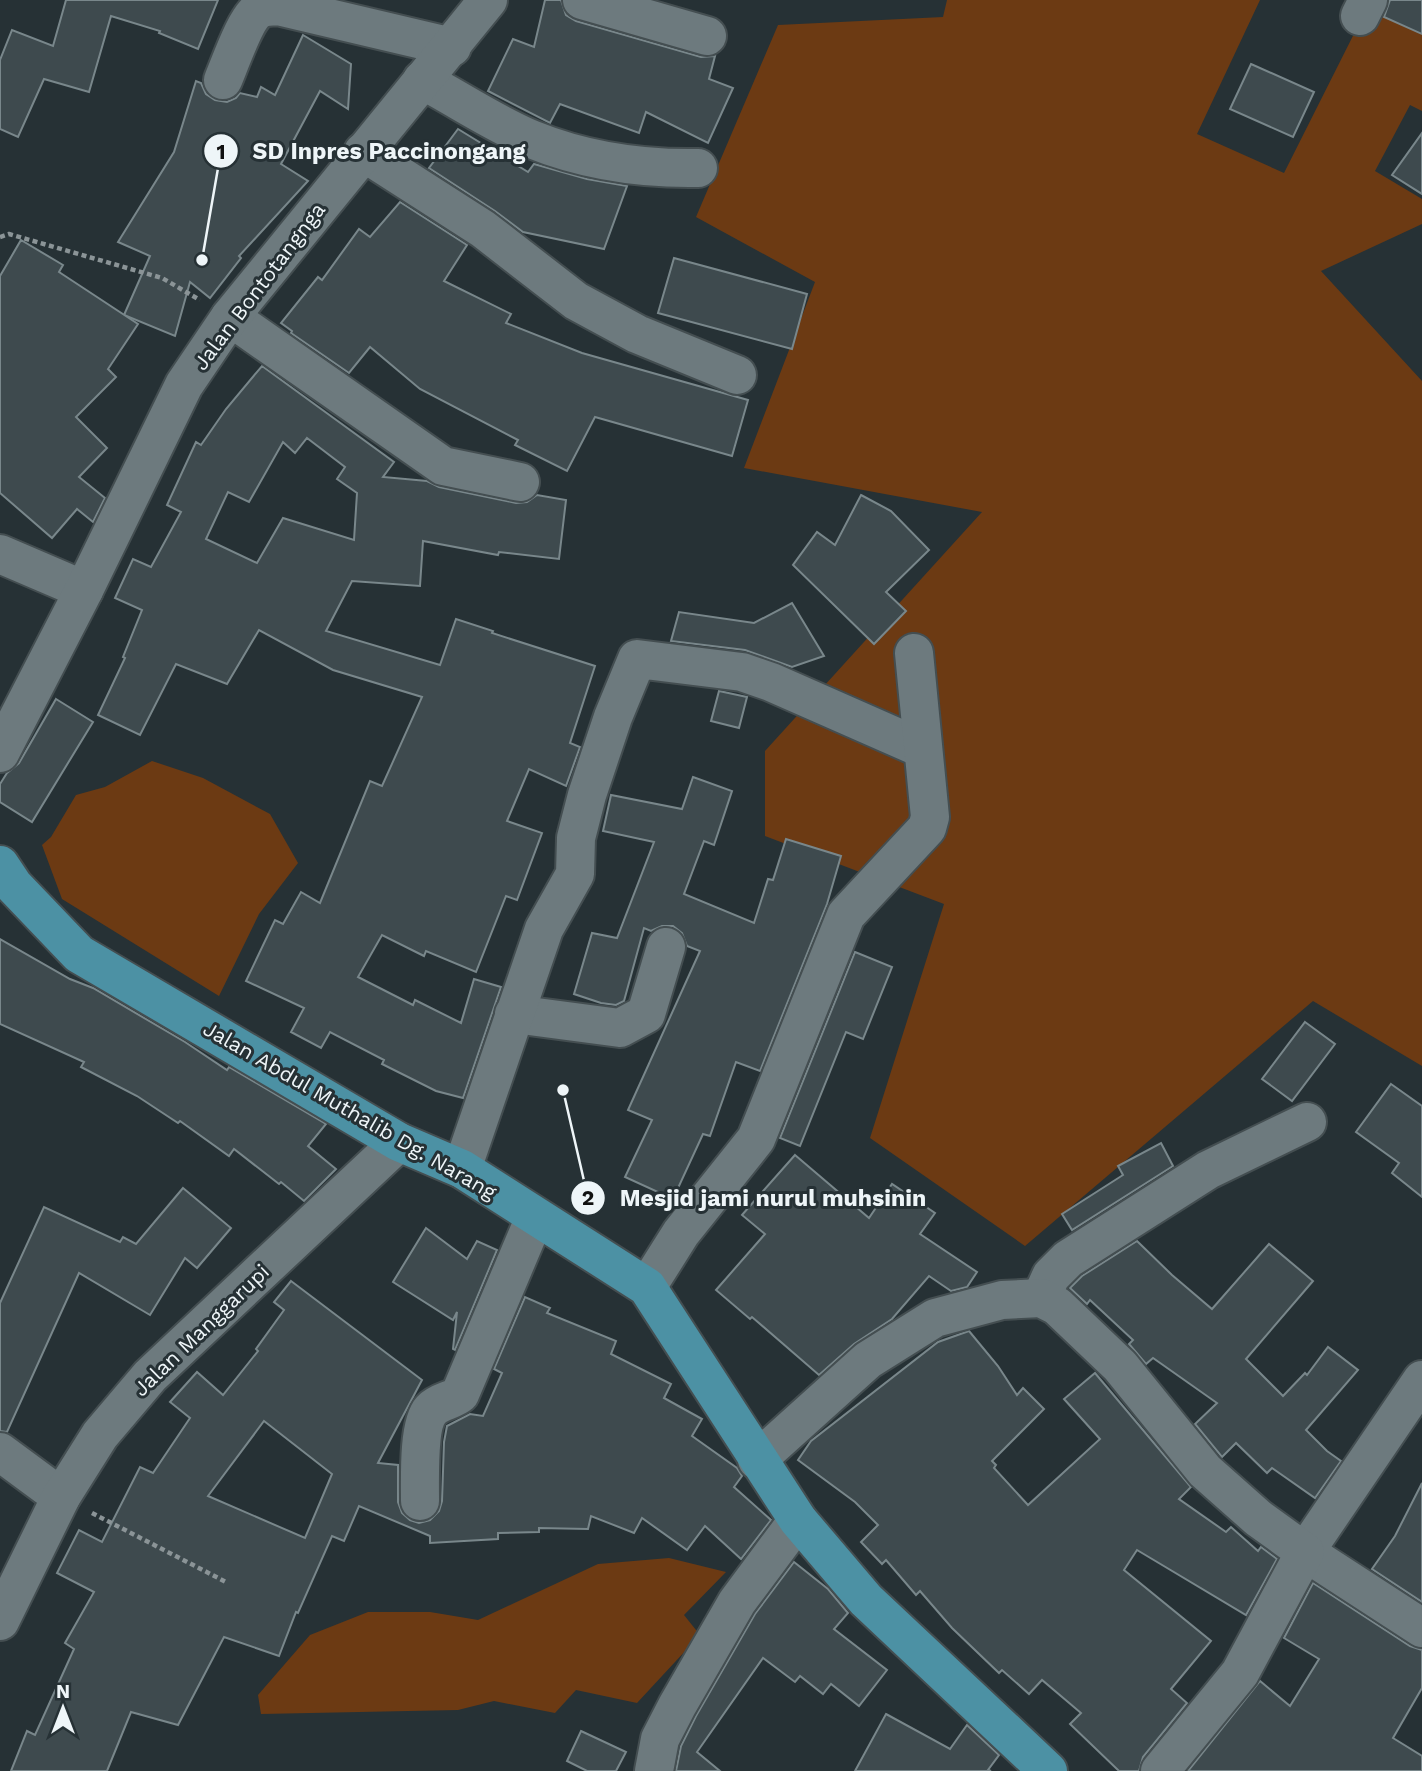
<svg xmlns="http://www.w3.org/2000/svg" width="1422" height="1771" viewBox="0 0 1422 1771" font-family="'Work Sans',sans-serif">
  <rect width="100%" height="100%" fill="#263135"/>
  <g fill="#6c3a13">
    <polygon points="947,0 1260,0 1197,134 1284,173 1371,0 1422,0 1422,111 1410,105 1375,171 1422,199 1422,224 1321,271 1422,381 1422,1066 1313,1001 1025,1246 870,1138 944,904 765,836 765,751 982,512 744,468 815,282 696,217 778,25 943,17"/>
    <polygon points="152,761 203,778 270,814 298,863 259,914 219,996 62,899 42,845 51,837 76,795 105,787"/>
    <polygon points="669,1558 726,1572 684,1615 700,1635 637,1703 576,1690 555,1713 494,1701 458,1710 261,1714 258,1695 310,1635 368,1612 430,1612 478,1620 598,1564"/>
  </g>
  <g fill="#3e4a4e" stroke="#79878b" stroke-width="2" fill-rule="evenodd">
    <polygon points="66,0 218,0 198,49 159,33 160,31 111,16 89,92 44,79 18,137 0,129 0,60 12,30 53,46"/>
    <polygon points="545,0 561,0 566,15 576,21 701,57 715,56 709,79 733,88 708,143 646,112 639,133 560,104 550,123 488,91 513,39 534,47"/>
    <polygon points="1390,0 1422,0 1422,34 1384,17"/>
    <polygon points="303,35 351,64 348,109 320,91 281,164 308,181 239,256 241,258 210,298 190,282 175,336 124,315 150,256 118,242 174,152 196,81 201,83 206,94 215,100 227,102 236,98 240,93 257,97 261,87 275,95"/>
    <polygon points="1251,64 1314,92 1293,137 1230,109"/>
    <polygon points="458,129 528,172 534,164 587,179 627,186 604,249 523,232 495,211 429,168"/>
    <polygon points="1422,133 1422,194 1392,175"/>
    <polygon points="400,202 467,245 444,281 511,314 506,323 582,353 748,400 732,456 595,417 567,471 515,445 518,440 420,389 370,347 349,373 291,333 292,331 281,323 318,277 322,280 359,229 370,237"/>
    <polygon points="21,240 63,265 59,272 138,324 108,369 116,377 76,417 107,448 79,477 105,498 93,522 77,509 52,538 0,493 0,276"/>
    <polygon points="674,258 807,294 792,349 658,313"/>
    <path d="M262,366L394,462L383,477L427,481L439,487L516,503L527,502L537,495L566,500L559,559L499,552L498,555L423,541L420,586L352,581L326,631L440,665L456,619L493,631L492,633L595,666L570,743L580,747L566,786L529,769L507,821L542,833L517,900L506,896L476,972L426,951L424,956L382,935L358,977L413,1005L415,1000L461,1023L474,979L501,987L463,1098L436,1091L382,1064L384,1060L330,1032L321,1048L291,1032L304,1008L246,981L275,920L283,924L301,892L320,903L370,781L382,786L422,697L333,670L259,630L227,684L176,664L140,735L98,715L125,658L123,657L142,610L115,598L133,559L151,567L181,512L167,505L196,442L201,445L226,409ZM307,438L345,467L337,479L357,493L354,540L283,518L257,563L206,539L228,492L249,502L283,442L295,453Z"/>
    <polygon points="861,495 891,511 929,550 886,592 906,611 874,644 793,565 817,532 835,545"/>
    <polygon points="792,603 824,656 792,667 745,650 671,641 679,612 754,623"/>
    <polygon points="719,691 747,697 739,728 711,721"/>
    <polygon points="56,699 93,722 32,822 0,802 0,784 7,773 19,763"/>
    <polygon points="693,777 732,791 714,845 704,841 684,894 754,923 768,879 773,880 786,839 841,856 827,904 760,1071 736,1062 710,1136 703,1134 673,1199 625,1177 652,1120 628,1110 700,951 687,946 682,933 673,926 662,926 651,931 644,928 624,1001 616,1005 601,1003 574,994 592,933 617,938 654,842 603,831 611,795 682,809"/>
    <polygon points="0,939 70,979 93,988 185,1042 227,1070 229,1067 326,1124 308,1146 336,1169 304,1201 281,1182 279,1184 234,1149 229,1156 180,1121 178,1123 137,1096 81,1067 84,1062 0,1024"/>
    <polygon points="855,952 892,967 863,1039 846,1032 800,1146 780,1138"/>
    <polygon points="1305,1022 1335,1044 1292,1101 1262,1079"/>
    <polygon points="1391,1084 1422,1106 1422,1197 1392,1173 1399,1163 1356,1132"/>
    <polygon points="1161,1143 1173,1166 1072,1230 1062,1214 1123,1175 1118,1166"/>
    <polygon points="795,1155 869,1218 892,1184 935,1213 920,1234 977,1272 967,1287 951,1291 929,1276 892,1319 854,1344 819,1375 752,1317 750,1319 716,1290 765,1234 742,1215"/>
    <polygon points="183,1188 231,1228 197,1268 185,1258 150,1315 79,1273 7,1432 0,1431 0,1303 44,1207 120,1242 123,1237 136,1244"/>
    <polygon points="426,1228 467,1259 477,1241 497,1250 455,1350 453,1349 457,1312 453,1320 393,1282"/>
    <polygon points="1137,1241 1172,1275 1212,1309 1269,1244 1313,1281 1246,1359 1283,1396 1305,1373 1307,1375 1328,1347 1358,1370 1306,1430 1327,1451 1341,1461 1315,1498 1272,1468 1267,1473 1236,1443 1222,1457 1195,1424 1217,1403 1153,1358 1146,1364 1129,1344 1133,1340 1090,1300 1087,1304 1070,1288 1082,1276"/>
    <path d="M291,1281L422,1380L378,1463L398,1465V1502L402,1513L410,1520L419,1523L430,1520L439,1511L442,1501L444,1442L447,1426L470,1414L483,1416L502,1373L494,1369L525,1297L550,1308L547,1313L616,1341L611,1354L671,1384L664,1398L702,1419L692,1436L737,1468L742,1476L734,1487L771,1520L741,1559L705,1526L687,1550L642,1518L634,1533L591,1516L588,1529L539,1528V1532L498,1533V1539L430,1543V1536L359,1506L344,1541L332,1536L298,1613L296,1612L279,1656L224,1637L178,1725L131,1712L107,1771H11L27,1731L35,1735L74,1649L65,1643L94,1592L57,1573L79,1530L102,1542L140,1467L153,1473L190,1418L170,1402L197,1372L223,1395L258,1351L256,1349L284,1310L274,1302ZM264,1421L332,1474L305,1538L208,1496Z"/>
    <polygon points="969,1331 998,1366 1017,1395 1023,1388 1044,1409 992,1461 996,1465 994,1468 1028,1505 1100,1439 1064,1399 1095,1373 1191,1487 1179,1499 1226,1532 1231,1527 1258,1551 1261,1547 1277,1559 1246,1615 1137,1550 1124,1570 1211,1641 1171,1689 1187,1703 1143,1757 1139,1771 1119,1771 1070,1724 1081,1713 1042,1680 1029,1694 1002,1670 999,1673 952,1628 920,1591 916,1595 886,1560 882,1564 861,1542 878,1525 855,1502 798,1460 811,1441 938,1342"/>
    <polygon points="1422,1483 1422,1602 1372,1569 1395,1536"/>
    <polygon points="794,1562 828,1589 848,1613 834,1629 887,1670 859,1706 831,1684 823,1694 800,1676 795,1682 763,1658 697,1752 720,1771 676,1771 681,1746 696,1716 755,1614"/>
    <polygon points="1313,1583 1410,1646 1422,1650 1422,1688 1393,1738 1422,1756 1422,1771 1188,1771 1260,1681 1290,1706 1319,1659 1284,1638"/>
    <polygon points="886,1714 950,1749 967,1725 999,1755 988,1770 991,1771 855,1771"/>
    <polygon points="581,1731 626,1752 616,1771 587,1771 567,1761"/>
  </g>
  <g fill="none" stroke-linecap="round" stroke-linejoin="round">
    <defs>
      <g id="minor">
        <polyline points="582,0 707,36"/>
        <polyline points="1360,16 1368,0"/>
        <path d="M223,80C230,64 246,16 260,9C266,6 272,7 278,6L452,47"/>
        <path d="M422,80C458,99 493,123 531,139C585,161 641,169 698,168"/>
        <polyline points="363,152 483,229 576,301 637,334 737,375"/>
        <polyline points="230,317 443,466 520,482"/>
        <polyline points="0,554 84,590"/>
        <polyline points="0,753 84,590 184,385 230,317 488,0"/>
        <polyline points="514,1014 620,1028 646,1014 666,947"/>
        <polyline points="462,1169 544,929 575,874 576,838 587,795 613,717 637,659 742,672 771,682 923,749"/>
        <polyline points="647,1287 681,1233 756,1139 846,915 927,828 930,817 914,653"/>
        <polyline points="1041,1298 1051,1276 1068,1259 1208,1170 1307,1122"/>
        <polyline points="1422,1380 1305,1552 1422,1628"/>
        <polyline points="0,1452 61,1497"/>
        <polyline points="757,1460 868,1360 935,1318 1002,1300 1041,1298 1057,1306 1120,1366 1205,1471 1258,1518 1305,1552 1240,1673 1160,1771"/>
        <path d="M420,1501C420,1479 418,1424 431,1410C439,1401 452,1401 460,1394L535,1217"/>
        <polyline points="0,1621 61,1497 100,1435 150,1376 399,1142"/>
        <polyline points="654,1771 660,1739 677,1706 737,1602 798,1520"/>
      </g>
      <polyline id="major" points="0,865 14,886 79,954 399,1142 462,1169 647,1287 798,1520 866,1600 1048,1771"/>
    </defs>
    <use href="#minor" stroke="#444e51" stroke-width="42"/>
    <use href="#major" stroke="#444e51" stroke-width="42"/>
    <g stroke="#8b9497" stroke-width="4.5" stroke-dasharray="5 3.5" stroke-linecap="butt">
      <polyline points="0,237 9,234 162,278 200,300"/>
      <polyline points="92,1513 228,1583"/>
    </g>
    <use href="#minor" stroke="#6d7a7e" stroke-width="38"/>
    <use href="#major" stroke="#4c91a4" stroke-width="38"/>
  </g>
  <g text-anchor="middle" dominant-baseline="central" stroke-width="6" stroke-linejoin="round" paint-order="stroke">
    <g font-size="21" fill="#eef5f8" stroke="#263135">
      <text transform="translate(259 286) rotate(-53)">Jalan Bontotangnga</text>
      <text transform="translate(350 1110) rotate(30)">Jalan Abdul Muthalib Dg. Narang</text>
      <text transform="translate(201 1330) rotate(-44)">Jalan Manggarupi</text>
    </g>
  </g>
  <path fill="none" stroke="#eef5f8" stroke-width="2.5" d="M202 260L221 151M563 1090L588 1198"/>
  <g fill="#eef5f8" stroke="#263135" stroke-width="2.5">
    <circle cx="202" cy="260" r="7"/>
    <circle cx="563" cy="1090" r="7"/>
    <circle cx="221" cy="151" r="18"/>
    <circle cx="588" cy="1198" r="18"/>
  </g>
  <g font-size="21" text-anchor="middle" font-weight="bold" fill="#111">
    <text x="221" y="159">1</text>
    <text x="588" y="1205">2</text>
  </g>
  <g font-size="23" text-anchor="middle" font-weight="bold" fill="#eef5f8" stroke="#263135" stroke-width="6" stroke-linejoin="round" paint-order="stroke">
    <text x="389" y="159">SD Inpres Paccinongang</text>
    <text x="773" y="1206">Mesjid jami nurul muhsinin</text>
  </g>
  <g transform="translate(63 1708)" stroke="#263135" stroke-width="5" paint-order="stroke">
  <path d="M0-5L12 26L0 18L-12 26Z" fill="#eef5f8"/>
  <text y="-10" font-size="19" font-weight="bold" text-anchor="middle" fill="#eef5f8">N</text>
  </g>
</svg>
